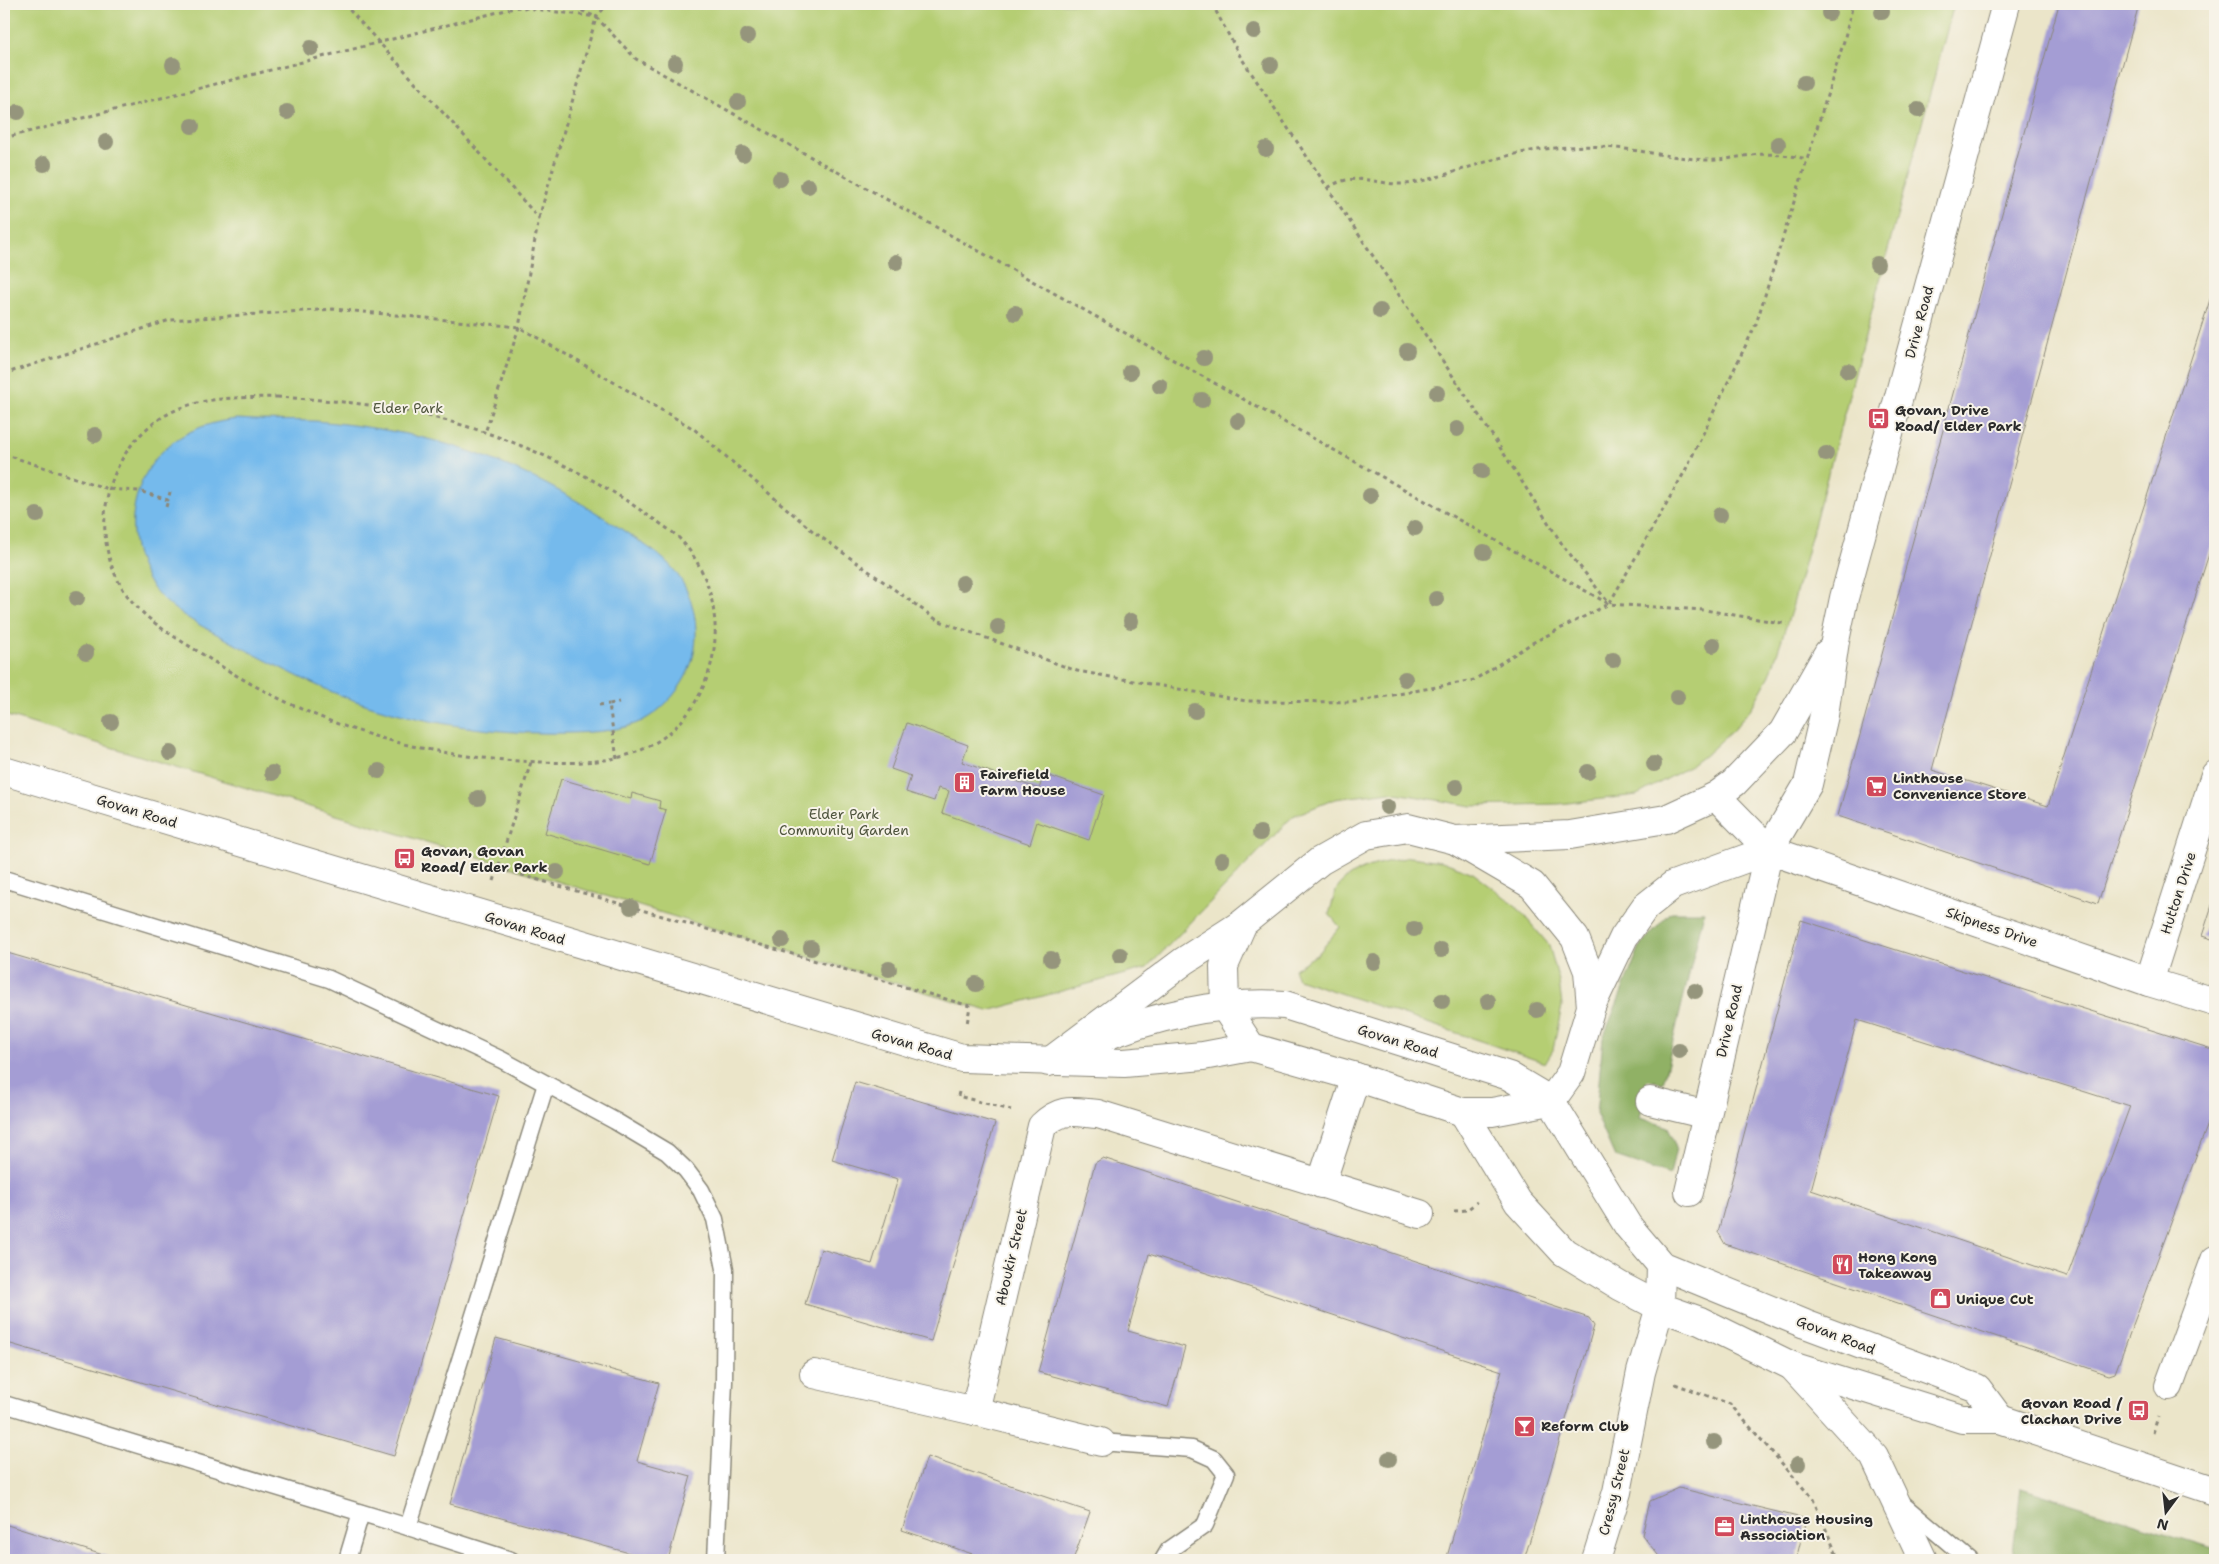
<svg xmlns="http://www.w3.org/2000/svg" width="2219" height="1564" viewBox="0 0 2219 1564" font-family="'Shantell Sans',sans-serif">
  <rect width="100%" height="100%" fill="#f7f3e8"/>
  <filter id="ink" filterUnits="userSpaceOnUse"><feTurbulence type="fractalNoise" baseFrequency=".02" numOctaves="2"/><feDisplacementMap in="SourceGraphic" scale="10" xChannelSelector="R" yChannelSelector="G"/><feConvolveMatrix kernelMatrix="1 2 1 2 8 2 1 2 1" color-interpolation-filters="sRGB"/></filter>
  <filter id="wash" filterUnits="userSpaceOnUse"><feTurbulence type="fractalNoise" baseFrequency=".0096" numOctaves="4" result="noise"/><feDisplacementMap in="SourceGraphic" scale="20" xChannelSelector="R" yChannelSelector="G"/><feGaussianBlur stdDeviation="1.12" result="paint"/><feColorMatrix in="noise" values="0 0 0 0 0 0 0 0 0 0 0 0 0 0 0 0 0 1.4 0 .05"/><feComposite in="paint" operator="in"/></filter>
  <g filter="url(#wash)">
    <rect width="100%" height="100%" fill="#ebe5c9"/>
    <g fill="#b5ce73" stroke="#707c4f">
      <polygon points="4,4 1954,4 1792,608 1770,675 1752,707 1734,729 1709,752 1689,767 1637,795 1559,804 1472,806 1390,792 1335,799 1293,816 1147,968 988,1011 4,715"/>
      <path d="M1410,857L1442,861L1473,873L1515,905L1549,945L1559,981L1562,1006L1553,1050L1545,1063L1298,979L1294,969L1318,954L1340,927L1329,914C1332,906 1334,891 1340,884C1358,866 1386,862 1410,857Z"/>
    </g>
    <g fill="#90b165" stroke="#5e6e48">
      <polygon points="1671,912 1704,912 1663,1083 1647,1080 1640,1118 1668,1127 1676,1148 1670,1175 1615,1157 1596,1114 1603,1038 1641,944"/>
      <polygon points="2021,1488 2215,1549 2215,1560 2012,1560"/>
    </g>
    <path fill="#75baec" stroke="#50728c" d="M237,419C263,421 289,420 315,421C350,424 385,429 420,437C496,455 566,490 630,535C646,546 662,555 674,570C698,600 703,642 686,676C676,695 661,711 642,721C620,731 596,732 572,733C497,735 421,724 350,699C310,684 273,664 235,644C207,628 174,615 154,589C129,556 126,511 145,475C164,439 199,423 237,419Z"/>
    <g id="blocks">
      <g fill="#a49dd4" fill-rule="evenodd">
        <polygon points="2059,4 2139,4 1932,770 2048,806 2215,284 2215,535 2098,903 1838,816"/>
        <polygon points="907,723 968,745 962,762 1039,789 1044,774 1104,795 1089,840 1037,822 1030,844 942,813 949,791 938,788 934,801 906,792 911,776 891,769"/>
        <polygon points="561,779 631,799 632,793 660,801 659,808 666,810 650,864 545,833"/>
        <polygon points="2215,896 2215,940 2202,936"/>
        <path d="M1801,920L2215,1050V1105L2115,1373L2109,1375L1725,1244L1718,1232ZM1857,1020L2130,1106L2067,1277L1811,1190Z"/>
        <polygon points="4,952 499,1096 394,1456 4,1342"/>
        <polygon points="855,1082 995,1123 931,1341 805,1304 821,1249 872,1264 898,1179 832,1160"/>
        <polygon points="1103,1158 1589,1318 1594,1326 1524,1560 1446,1560 1502,1371 1149,1254 1128,1331 1185,1347 1168,1407 1038,1372 1095,1163"/>
        <polygon points="496,1338 659,1383 637,1461 691,1476 668,1560 655,1560 450,1504"/>
        <polygon points="927,1457 1090,1512 1073,1560 990,1560 902,1530"/>
        <polygon points="1679,1488 1806,1519 1796,1560 1662,1560 1642,1535 1650,1501"/>
        <polygon points="4,1524 119,1560 4,1560"/>
      </g>
    </g>
  </g>
  <g filter="url(#ink)">
    <use href="#blocks" fill-opacity="0" stroke="#8b887a" stroke-width="1"/>
    <g fill="none" stroke-linecap="round" stroke-linejoin="round">
      <defs>
        <g id="lane">
          <polyline points="4,879 329,979 502,1060 615,1121 667,1152 686,1170 701,1190 715,1219 725,1269 724,1382 716,1560"/>
          <polyline points="4,1404 408,1527 511,1560"/>
          <polyline points="1101,1442 1192,1449 1214,1459 1226,1474 1205,1525 1169,1550 1163,1560"/>
          <polyline points="1902,1503 1969,1560"/>
          <polyline points="408,1527 546,1084"/>
          <polyline points="347,1560 361,1513"/>
        </g>
        <g id="street">
          <polyline points="1716,796 1769,850 2149,982 2215,1002"/>
          <polyline points="2149,982 2215,775"/>
          <polyline points="1650,1101 1707,1115"/>
          <polyline points="1321,1184 1356,1077"/>
          <polyline points="1689,1192 1769,850"/>
          <polyline points="814,1374 975,1411 1101,1442"/>
          <polyline points="2169,1386 2215,1260"/>
          <path d="M975,1411L1042,1126C1062,1107 1073,1112 1098,1114L1420,1214"/>
          <polyline points="1596,1560 1617,1492 1641,1372 1660,1307 1661,1265"/>
        </g>
        <g id="secondary">
          <polyline points="4,771 962,1058 1124,1063 1203,1056 1251,1047"/>
          <polyline points="1455,840 1570,835 1666,819 1716,796 1734,783 1783,732 1828,653"/>
          <polyline points="1592,1004 1624,937 1645,907 1673,885 1769,850 1808,784 1824,715 1835,641 1844,598 2006,4"/>
          <path d="M1092,1042C1150,1016 1220,1001 1285,1005L1509,1076L1551,1101L1628,1226L1661,1265L1805,1324L1977,1388L2000,1419"/>
          <polyline points="1049,1062 1184,961 1243,923 1320,861 1366,835 1408,828 1455,840 1532,885 1575,938 1588,971 1591,1007 1571,1073 1551,1101 1492,1112 1463,1112 1356,1077 1251,1047 1225,1007 1224,966 1243,923"/>
          <polyline points="1463,1112 1518,1202 1564,1252 1620,1286 1660,1307 1700,1321 1792,1366 1962,1419 2000,1419 2215,1491"/>
        </g>
        <polyline id="primary" points="1792,1366 1874,1456 1923,1560"/>
      </defs>
      <use href="#lane" stroke="#8b887a" stroke-width="19"/>
      <use href="#street" stroke="#8b887a" stroke-width="30"/>
      <use href="#secondary" stroke="#8b887a" stroke-width="30"/>
      <use href="#primary" stroke="#8b887a" stroke-width="30"/>
      <g stroke="#8b887a" stroke-width="3" stroke-dasharray="4 4" stroke-linecap="butt">
        <polyline points="344,4 539,218 519,327 485,433"/>
        <polyline points="567,4 596,17 636,59 1609,604 1705,610 1787,624"/>
        <polyline points="1212,4 1240,56 1490,432 1562,544 1608,602"/>
        <polyline points="4,138 518,7 596,17 608,4"/>
        <path d="M1328,188C1356,168 1382,189 1412,183C1443,177 1473,165 1503,157C1525,151 1548,148 1570,147C1615,143 1661,157 1706,160C1722,161 1735,157 1751,155C1771,153 1788,155 1807,159"/>
        <polyline points="539,218 596,18"/>
        <polyline points="4,374 170,320 333,309 519,327 694,429 814,532 937,620 1077,671 1246,701 1355,702 1474,680 1532,643 1609,604 1685,471 1756,324 1844,41 1853,4"/>
        <path d="M277,397C329,400 381,404 432,417C507,435 583,469 646,514C656,521 668,528 678,537C698,557 711,586 714,614C719,650 708,688 685,717C647,762 597,764 541,762C414,758 308,724 202,654C180,640 156,627 138,608C80,549 101,443 176,410C208,396 243,398 277,397Z"/>
        <polyline points="4,454 108,489 139,491 168,500 170,492"/>
        <polyline points="166,507 168,500"/>
        <polyline points="599,705 609,704"/>
        <polyline points="617,759 609,704 619,702"/>
        <polyline points="498,868 970,1006 967,1024"/>
        <polyline points="494,881 531,762"/>
        <polyline points="959,1092 958,1096 1011,1110"/>
        <polyline points="1454,1211 1467,1210 1477,1202"/>
        <polyline points="1675,1384 1730,1404 1813,1499 1839,1560"/>
        <polyline points="2153,1433 2158,1417"/>
      </g>
      <use href="#lane" stroke="#fff" stroke-width="16"/>
      <use href="#street" stroke="#fff" stroke-width="28"/>
      <use href="#secondary" stroke="#fff" stroke-width="28"/>
      <use href="#primary" stroke="#fff" stroke-width="28"/>
    </g>
    <g fill="#95957c">
      <circle cx="1882" cy="12" r="8"/>
      <circle cx="1829" cy="13" r="8"/>
      <circle cx="1254" cy="31" r="8"/>
      <circle cx="748" cy="36" r="8"/>
      <circle cx="311" cy="48" r="8"/>
      <circle cx="675" cy="63" r="8"/>
      <circle cx="173" cy="65" r="8"/>
      <circle cx="1271" cy="65" r="8"/>
      <circle cx="1804" cy="83" r="8"/>
      <circle cx="738" cy="102" r="8"/>
      <circle cx="1918" cy="110" r="8"/>
      <circle cx="18" cy="112" r="8"/>
      <circle cx="287" cy="112" r="8"/>
      <circle cx="192" cy="126" r="8"/>
      <circle cx="106" cy="142" r="8"/>
      <circle cx="1778" cy="144" r="8"/>
      <circle cx="1266" cy="149" r="8"/>
      <circle cx="743" cy="154" r="8"/>
      <circle cx="44" cy="164" r="8"/>
      <circle cx="780" cy="179" r="8"/>
      <circle cx="808" cy="186" r="8"/>
      <circle cx="896" cy="262" r="8"/>
      <circle cx="1877" cy="264" r="8"/>
      <circle cx="1380" cy="311" r="8"/>
      <circle cx="1015" cy="313" r="8"/>
      <circle cx="1407" cy="351" r="8"/>
      <circle cx="1204" cy="358" r="8"/>
      <circle cx="1848" cy="371" r="8"/>
      <circle cx="1130" cy="372" r="8"/>
      <circle cx="1160" cy="386" r="8"/>
      <circle cx="1437" cy="393" r="8"/>
      <circle cx="1202" cy="400" r="8"/>
      <circle cx="1238" cy="421" r="8"/>
      <circle cx="1457" cy="429" r="8"/>
      <circle cx="95" cy="435" r="8"/>
      <circle cx="1826" cy="454" r="8"/>
      <circle cx="1482" cy="471" r="8"/>
      <circle cx="1370" cy="496" r="8"/>
      <circle cx="37" cy="515" r="8"/>
      <circle cx="1720" cy="515" r="8"/>
      <circle cx="1415" cy="528" r="8"/>
      <circle cx="1484" cy="552" r="8"/>
      <circle cx="963" cy="583" r="8"/>
      <circle cx="77" cy="598" r="8"/>
      <circle cx="1436" cy="599" r="8"/>
      <circle cx="1131" cy="621" r="8"/>
      <circle cx="998" cy="627" r="8"/>
      <circle cx="1713" cy="645" r="8"/>
      <circle cx="86" cy="653" r="8"/>
      <circle cx="1613" cy="660" r="8"/>
      <circle cx="1405" cy="679" r="8"/>
      <circle cx="1677" cy="697" r="8"/>
      <circle cx="1195" cy="711" r="8"/>
      <circle cx="111" cy="722" r="8"/>
      <circle cx="170" cy="753" r="8"/>
      <circle cx="1654" cy="764" r="8"/>
      <circle cx="379" cy="771" r="8"/>
      <circle cx="1588" cy="772" r="8"/>
      <circle cx="272" cy="773" r="8"/>
      <circle cx="1456" cy="787" r="8"/>
      <circle cx="478" cy="798" r="8"/>
      <circle cx="1387" cy="807" r="8"/>
      <circle cx="1260" cy="833" r="8"/>
      <circle cx="1222" cy="860" r="8"/>
      <circle cx="557" cy="872" r="8"/>
      <circle cx="631" cy="907" r="8"/>
      <circle cx="1414" cy="929" r="8"/>
      <circle cx="782" cy="940" r="8"/>
      <circle cx="811" cy="948" r="8"/>
      <circle cx="1441" cy="950" r="8"/>
      <circle cx="1120" cy="955" r="8"/>
      <circle cx="1051" cy="959" r="8"/>
      <circle cx="1374" cy="962" r="8"/>
      <circle cx="889" cy="969" r="8"/>
      <circle cx="976" cy="984" r="8"/>
      <circle cx="1695" cy="991" r="8"/>
      <circle cx="1442" cy="1001" r="8"/>
      <circle cx="1488" cy="1001" r="8"/>
      <circle cx="1537" cy="1010" r="8"/>
      <circle cx="1679" cy="1051" r="8"/>
      <circle cx="1714" cy="1442" r="8"/>
      <circle cx="1389" cy="1459" r="8"/>
      <circle cx="1798" cy="1464" r="8"/>
    </g>
  </g>
  <defs>
    <symbol id="bus-square" viewBox="-11 -11 22 22"><rect x="-9" y="-9" width="18" height="18" rx="4" fill="#d1495b" stroke="#f7f3e8"/><path d="M-5-6H5V4H4V6H2V4H-2V6H-4V4H-5ZM-3.5-4V0h7V-4ZM-3.5 1.2v1.5H-2V1.2ZM2 1.2v1.5H3.5V1.2Z" fill="#fff"/></symbol>
    <symbol id="building-square" viewBox="-11 -11 22 22"><rect x="-9" y="-9" width="18" height="18" rx="4" fill="#d1495b" stroke="#f7f3e8"/><path d="M-4-6H4V6H1V3H-1V6H-4ZM-2.5-4.3h1.7v1.8h-1.7ZM.8-4.3h1.7v1.8H.8ZM-2.5-1h1.7V.8h-1.7ZM.8-1h1.7V.8H.8Z" fill="#fff"/></symbol>
    <symbol id="supermarket-square" viewBox="-11 -11 22 22"><rect x="-9" y="-9" width="18" height="18" rx="4" fill="#d1495b" stroke="#f7f3e8"/><path d="M-6-5.5h2.5l.6 2H6L4.5 2H-2.5L-4.4-4H-6ZM-1.5 3.2a1.3 1.3 0 1 0 .1 0ZM3 3.2a1.3 1.3 0 1 0 .1 0Z" fill="#fff"/></symbol>
    <symbol id="restaurant-square" viewBox="-11 -11 22 22"><rect x="-9" y="-9" width="18" height="18" rx="4" fill="#d1495b" stroke="#f7f3e8"/><path d="M-5-6h1v4h1v-4h1v4h1v-4h1v5L-1.5 .5V6h-2V.5L-5-1ZM5-6V6H3V1.5H1.5Q1.5-4 5-6Z" fill="#fff"/></symbol>
    <symbol id="shop-square" viewBox="-11 -11 22 22"><rect x="-9" y="-9" width="18" height="18" rx="4" fill="#d1495b" stroke="#f7f3e8"/><path d="M-5-2.5h2.3a2.7 3.5 0 0 1 5.4 0H5L5.5 6h-11ZM-1.5-2.5h3a1.5 2.3 0 0 0-3 0Z" fill="#fff"/></symbol>
    <symbol id="bar-square" viewBox="-11 -11 22 22"><rect x="-9" y="-9" width="18" height="18" rx="4" fill="#d1495b" stroke="#f7f3e8"/><path d="M-6-5H6L.8 .8V4.5H3.5V6h-7V4.5H-.8V.8Z" fill="#fff"/></symbol>
    <symbol id="office-square" viewBox="-11 -11 22 22"><rect x="-9" y="-9" width="18" height="18" rx="4" fill="#d1495b" stroke="#f7f3e8"/><path d="M-6-3h4V-5.5h4V-3h4V5H-6ZM-1-4.5V-3h2v-1.5ZM-6 0V1H6V0Z" fill="#fff"/></symbol>
  </defs>
  <g fill-rule="evenodd">
    <use href="#bus-square" x="1866" y="406" width="25" height="25"/>
    <use href="#building-square" x="952" y="770" width="25" height="25"/>
    <use href="#supermarket-square" x="1864" y="774" width="25" height="25"/>
    <use href="#bus-square" x="392" y="846" width="25" height="25"/>
    <use href="#restaurant-square" x="1830" y="1252" width="25" height="25"/>
    <use href="#shop-square" x="1928" y="1286" width="25" height="25"/>
    <use href="#bus-square" x="2126" y="1398" width="25" height="25"/>
    <use href="#bar-square" x="1512" y="1414" width="25" height="25"/>
    <use href="#office-square" x="1712" y="1514" width="25" height="25"/>
  </g>
  <g text-anchor="middle" dominant-baseline="central" stroke-width="4" stroke-linejoin="round" paint-order="stroke">
    <g font-size="14" fill="#2b2b2b" stroke="#f7f3e8">
      <text transform="translate(1919 322) rotate(-75)">Drive Road</text>
      <text transform="translate(137 811) rotate(17)">Govan Road</text>
      <text transform="translate(2178 893) rotate(-72)">Hutton Drive</text>
      <text transform="translate(1992 927) rotate(19)">Skipness Drive</text>
      <text transform="translate(525 928) rotate(17)">Govan Road</text>
      <text transform="translate(1729 1021) rotate(-77)">Drive Road</text>
      <text transform="translate(1398 1041) rotate(17)">Govan Road</text>
      <text transform="translate(912 1044) rotate(16)">Govan Road</text>
      <text transform="translate(1011 1257) rotate(-77)">Aboukir Street</text>
      <text transform="translate(1836 1335) rotate(21)">Govan Road</text>
      <text transform="translate(1614 1492) rotate(-76)">Cressy Street</text>
    </g>
    <g font-size="14" fill="#4e543d" stroke="#f7f3e8">
      <text x="408" y="408">Elder Park</text>
      <text x="844" y="814">Elder Park<tspan x="844" dy="16">Community Garden</tspan></text>
    </g>
    <g font-size="14" font-weight="bold" fill="#2b2b2b" stroke="#f7f3e8" text-anchor="start">
      <text x="1895" y="410">Govan, Drive<tspan x="1895" dy="16">Road/ Elder Park</tspan></text>
      <text x="980" y="774">Fairefield<tspan x="980" dy="16">Farm House</tspan></text>
      <text x="1893" y="778">Linthouse<tspan x="1893" dy="16">Convenience Store</tspan></text>
      <text x="421" y="851">Govan, Govan<tspan x="421" dy="16">Road/ Elder Park</tspan></text>
      <text x="1858" y="1257">Hong Kong<tspan x="1858" dy="16">Takeaway</tspan></text>
      <text x="1956" y="1299">Unique Cut</text>
      <text x="2122" y="1403" text-anchor="end">Govan Road /<tspan x="2122" dy="16">Clachan Drive</tspan></text>
      <text x="1541" y="1426">Reform Club</text>
      <text x="1740" y="1519">Linthouse Housing<tspan x="1740" dy="16">Association</tspan></text>
    </g>
  </g>
  <rect width="2219" height="1564" fill="none" stroke="#f7f3e8" stroke-width="20"/>
  <g transform="translate(2166 1512) rotate(195)" stroke="#f7f3e8" stroke-width="4" paint-order="stroke">
  <path d="M0-4L9 19L0 12L-9 19Z" fill="#2b2b2b"/>
  <text y="-8" font-size="14" font-weight="bold" text-anchor="middle" fill="#2b2b2b">N</text>
  </g>
</svg>
